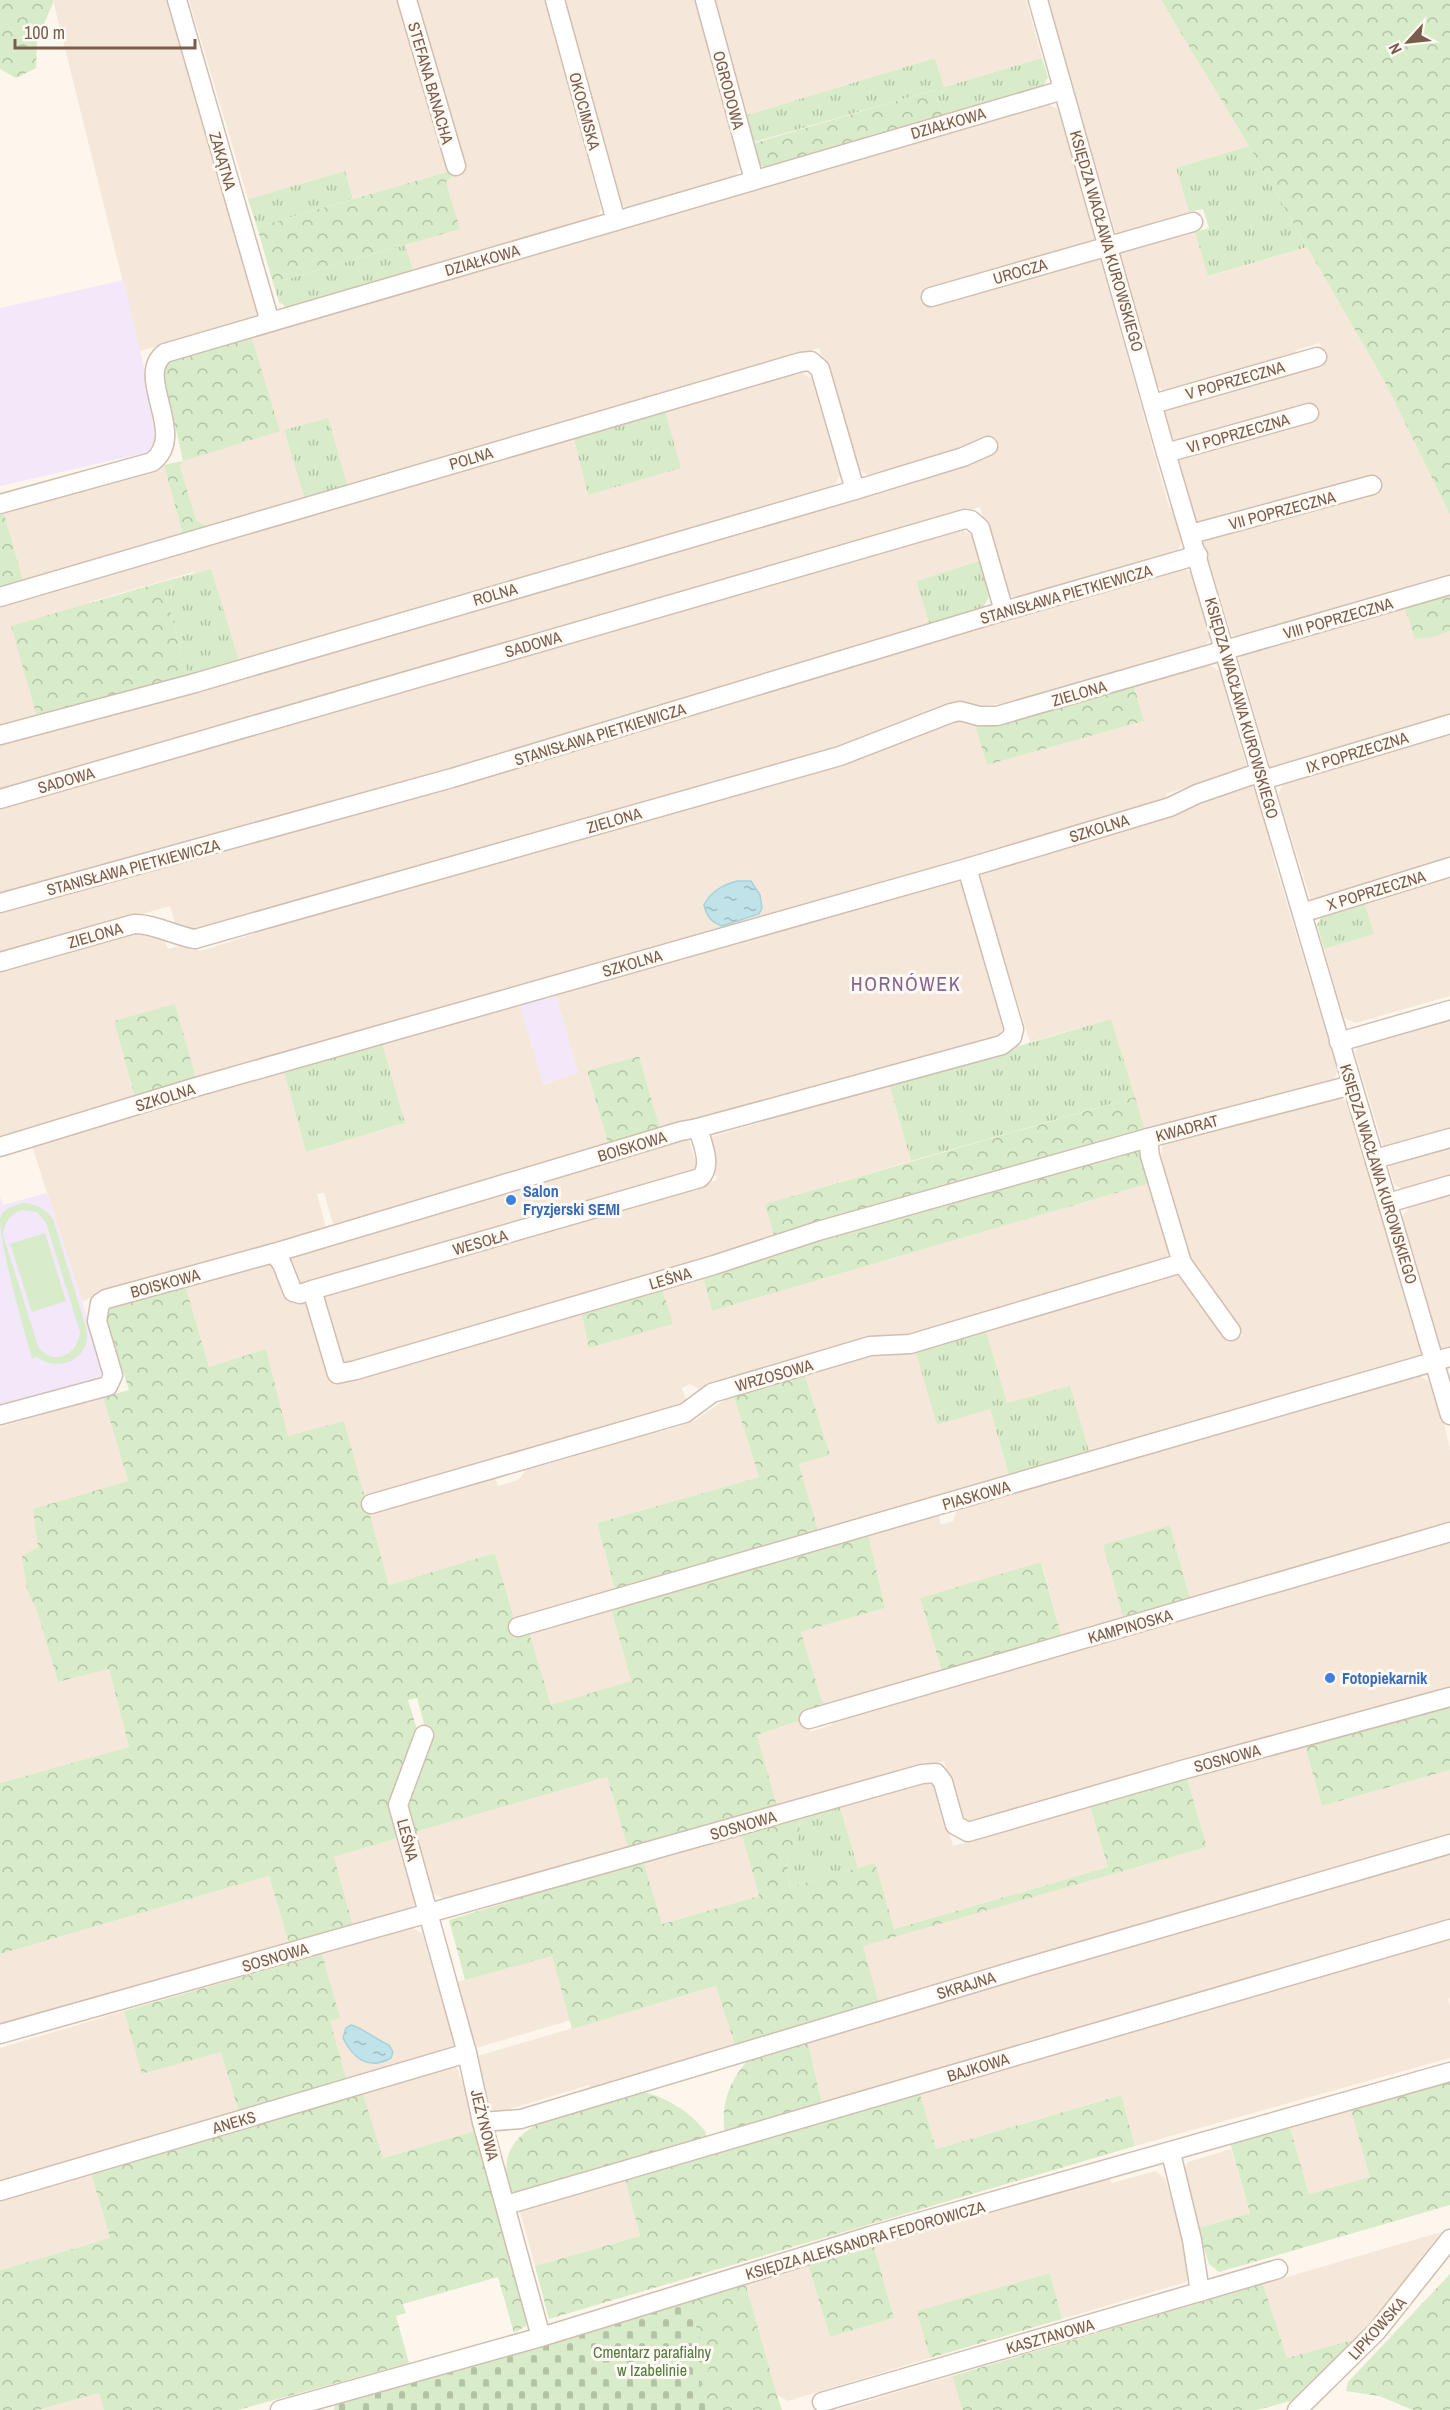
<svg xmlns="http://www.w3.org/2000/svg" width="1450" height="2410" viewBox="0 0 1450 2410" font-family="'Archivo Narrow',sans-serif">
  <defs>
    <pattern id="grass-tufts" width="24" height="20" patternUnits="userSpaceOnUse" patternTransform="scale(1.5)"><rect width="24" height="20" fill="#d8ecc9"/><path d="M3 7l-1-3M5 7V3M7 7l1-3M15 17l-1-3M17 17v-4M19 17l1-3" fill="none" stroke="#b4c2a5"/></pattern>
    <pattern id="forest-crowns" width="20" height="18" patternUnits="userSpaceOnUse" patternTransform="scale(1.5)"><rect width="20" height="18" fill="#d8ecc9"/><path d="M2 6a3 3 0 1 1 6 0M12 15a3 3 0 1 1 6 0" fill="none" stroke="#b4c2a5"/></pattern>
    <pattern id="cemetery-stones" width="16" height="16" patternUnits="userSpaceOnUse" patternTransform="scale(1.5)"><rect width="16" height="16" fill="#d8ecc9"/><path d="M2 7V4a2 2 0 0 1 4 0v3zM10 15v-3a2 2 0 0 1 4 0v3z" fill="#b4c2a5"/></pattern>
    <pattern id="water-ripples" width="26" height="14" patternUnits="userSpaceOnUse" patternTransform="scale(1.5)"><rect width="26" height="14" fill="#bfe3e8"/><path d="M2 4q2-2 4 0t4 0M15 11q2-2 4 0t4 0" fill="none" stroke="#a0bbbe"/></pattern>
  </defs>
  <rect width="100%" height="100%" fill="#fdf6ec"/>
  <g fill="#f5e8da">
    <polygon points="53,0 170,0 260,307 254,318 140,351"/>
    <polygon points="189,0 546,0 601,209 595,220 414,273 405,245 459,228 446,182 450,171 353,199 345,171 248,199"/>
    <polygon points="564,0 695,0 740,169 733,179 629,209 618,202"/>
    <polygon points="713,0 1026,0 1042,58 943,87 935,58 744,116"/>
    <polygon points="1047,0 1161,0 1249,146 1176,168 1189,212 1183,218 1117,238"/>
    <polygon points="1047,103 1059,110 1169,507 1174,507 1183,540 1177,551 1016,598 1005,592 980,507 0,791 0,744 194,691 971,462 991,438 868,475 857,469 819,348 348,487 284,430 305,500 215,527 214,524 207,526 196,520 180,466 251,336"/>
    <polygon points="1184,230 1195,232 1209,276 1307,247 1387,386 1450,515 1450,580 1242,640 1231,634 1162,407 1325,359 1325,352 1320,343 1296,350 1293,356 1169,394 1157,387 1117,249"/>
    <polygon points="797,370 812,379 840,476 833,488 239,661 194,572 90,602 37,717 0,727 0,601 573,435 588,494 664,408"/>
    <polygon points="164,465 183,535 24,583 4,514"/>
    <polygon points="961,528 972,536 979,561 916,581 929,623 353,799 0,897 0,805"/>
    <polygon points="1182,567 1191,572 1211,636 1204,648 1012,703 975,706 960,701 893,725 837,750 195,932 176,927 170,906 0,955 0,909"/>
    <polygon points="1404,605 1433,637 1450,631 1450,720 1272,774 1239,660 1245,650"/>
    <polygon points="1208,664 1220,671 1247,768 1166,794 1168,804 196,1079 114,1021 135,1100 0,1140 0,971 136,932 164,940 168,949 185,945 201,951 287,923 837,766 960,717 974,723 987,765 1144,721 1134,686"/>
    <polygon points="1450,733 1450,859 1312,904 1278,795 1282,785"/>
    <polygon points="1246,781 1256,787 1276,868 1338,1072 1332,1082 1145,1130 1111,1019 1030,1042 979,878 985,866"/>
    <polygon points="1450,872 1450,996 1356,1023 1344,1018 1324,949 1373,934 1364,902"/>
    <polygon points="959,873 1005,1025 998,1036 707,1121 661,1132 639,1056 587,1072 609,1147 334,1228 324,1193 317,1194 326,1228 82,1301 32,1146 284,1072 306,1152 405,1123 382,1043 519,1002 544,1084 578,1073 554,990"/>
    <polygon points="1450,1014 1450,1133 1385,1152 1355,1053 1360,1041"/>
    <polygon points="889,1084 911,1161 766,1204 775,1239 348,1366 339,1362 319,1294 717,1180 707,1143 711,1137"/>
    <polygon points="1336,1095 1347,1102 1422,1353 1418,1360 1090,1455 1007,1404 985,1328 1180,1272 1229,1340 1243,1336 1188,1261 1161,1163 1162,1142"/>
    <polygon points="682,1136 689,1140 697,1166 693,1172 297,1286 288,1254"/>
    <polygon points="1450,1142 1450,1178 1405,1191 1394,1184 1387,1160"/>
    <polygon points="1150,1183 1171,1249 1165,1259 908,1336 871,1339 700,1390 690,1384 682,1388 688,1407 365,1500 288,1437 266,1349 209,1368 185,1284 265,1260 276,1267 287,1302 307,1297 333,1381 581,1311 589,1348 672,1324 662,1288 702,1274 712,1311"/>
    <polygon points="1450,1196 1450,1351 1448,1351 1440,1347 1402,1217 1409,1208"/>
    <polygon points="915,1349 990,1409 1010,1479 819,1533 799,1464 830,1455 804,1372 878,1353"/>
    <polygon points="1418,1375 1429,1381 1442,1414 1450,1450 1450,1526 1190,1599 1170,1525 1124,1620 1062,1638 1042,1563 920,1598 942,1672 827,1706 822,1701 801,1632 885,1608 867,1529 937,1510 941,1525 953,1521 957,1510"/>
    <polygon points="733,1394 759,1477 597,1523 616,1593 515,1622 495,1553 389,1585 368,1510 494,1474 498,1486 518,1480 526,1470 573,1457 572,1451 657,1426 660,1432 694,1421"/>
    <polygon points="103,1397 128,1481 34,1509 38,1547 27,1589 37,1611 58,1682 109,1669 129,1747 0,1783 0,1427"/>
    <polygon points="1450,1539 1450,1688 972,1826 961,1819 944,1761 928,1766 926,1762 777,1806 757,1735 806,1718 810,1732 831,1725 834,1720"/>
    <polygon points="610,1605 631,1681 551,1706 528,1629"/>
    <polygon points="1304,1743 1322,1806 1450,1770 1450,1835 879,2003 862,1946 1207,1847 1187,1778"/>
    <polygon points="607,1777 628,1848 446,1900 433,1893 415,1832"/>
    <polygon points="922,1780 936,1787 953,1846 1090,1807 1108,1867 893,1929 875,1863 858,1868 839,1804"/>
    <polygon points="741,1832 759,1896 662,1924 643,1860"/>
    <polygon points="398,1838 417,1899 410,1910 353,1926 334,1857"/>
    <polygon points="1450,1851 1450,1923 823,2108 808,2041"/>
    <polygon points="269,1876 289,1944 0,2026 0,1954"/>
    <polygon points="413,1928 422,1933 457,2052 348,2084 330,2021 339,2018 322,1954"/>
    <polygon points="1450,1936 1450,1998 1448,1999 1450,2008 1450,2058 1135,2146 1120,2095 936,2149 919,2091"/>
    <polygon points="552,1955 571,2020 476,2048 457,1982"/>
    <polygon points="717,1986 736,2048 591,2091 589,2085 496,2113 490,2108 474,2057"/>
    <polygon points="124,2011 143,2074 221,2051 240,2116 0,2186 0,2048"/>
    <polygon points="454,2066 458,2070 478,2130 382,2158 362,2091"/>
    <polygon points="1350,2107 1371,2177 1309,2194 1289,2124"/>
    <polygon points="1231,2149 1250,2213 1198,2228 1183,2173 1188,2162"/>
    <polygon points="90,2170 110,2238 0,2270 0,2196"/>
    <polygon points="1155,2171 1165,2178 1193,2272 1186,2282 1062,2319 1050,2273 918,2311 930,2358 788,2401 777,2395 745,2282 808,2265 830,2337 894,2318 874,2246 1109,2177 1112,2183"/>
    <polygon points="624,2176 640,2236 535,2266 520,2212 523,2207"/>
    <polygon points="1441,2232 1399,2289 1356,2339 1287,2358 1263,2284"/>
    <polygon points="952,2376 962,2410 836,2410"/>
    <polygon points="99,2393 104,2410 39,2410"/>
  </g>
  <g fill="#f3e8fa">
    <polygon points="124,280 160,438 149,452 0,486 0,308"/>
    <polygon points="554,990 578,1073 543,1084 519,1002"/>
    <polygon points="47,1193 104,1369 98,1380 0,1408 0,1197 3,1205"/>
  </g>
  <g fill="url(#grass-tufts)">
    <polygon points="935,58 944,87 1042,58 1048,77 1042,89 943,118 934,90 751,143 744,116"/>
    <polygon points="1249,146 1307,247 1208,276 1195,232 1209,228 1203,209 1189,212 1176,168"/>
    <polygon points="345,171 353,199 257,227 248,199"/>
    <polygon points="405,245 414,273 290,310 279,302 273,283"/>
    <polygon points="664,408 681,468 588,495 573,435"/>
    <polygon points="328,418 348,487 305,500 284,430"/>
    <polygon points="979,561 989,596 983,608 929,623 916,581"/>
    <polygon points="211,569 239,661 188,676 162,582"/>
    <polygon points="1364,902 1374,934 1324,949 1317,925 1323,914"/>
    <polygon points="1111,1019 1135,1097 911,1161 889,1084"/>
    <polygon points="382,1043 405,1123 306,1152 284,1072"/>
    <polygon points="985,1328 1007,1403 1070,1386 1090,1455 1010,1479 990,1409 937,1425 915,1349"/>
    <polygon points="839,1804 858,1868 790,1887 787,1863 800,1832 799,1817"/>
  </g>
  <g fill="url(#forest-crowns)">
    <polygon points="0,0 53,0 53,3 37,40 36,68 16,78 0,69"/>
    <polygon points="1161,0 1450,0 1450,515 1387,386 1249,146"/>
    <polygon points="934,90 943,118 766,168 756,163 751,144"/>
    <polygon points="450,171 452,176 446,182 460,229 273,283 257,227"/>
    <polygon points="251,336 280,431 183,461 180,466 196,520 207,526 204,530 183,535 164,465 183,461 163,371 169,361"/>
    <polygon points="4,514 24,583 0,591 0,515"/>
    <polygon points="162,582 188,676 37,717 11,626"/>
    <polygon points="1450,589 1450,631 1433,637 1415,639 1403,602"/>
    <polygon points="1134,686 1144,721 987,765 974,723"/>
    <polygon points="175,1004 196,1079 134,1095 114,1021"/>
    <polygon points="639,1056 661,1132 609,1147 587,1071"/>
    <polygon points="1135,1097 1145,1130 775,1239 765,1204"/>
    <polygon points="1132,1149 1143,1152 1150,1183 712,1311 702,1274"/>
    <polygon points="185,1284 209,1367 266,1349 288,1436 344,1421 389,1585 495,1553 515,1622 528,1629 551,1705 631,1681 610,1605 616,1593 597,1523 759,1477 733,1394 804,1372 830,1455 799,1464 822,1543 867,1529 885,1608 801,1632 822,1701 827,1706 806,1718 757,1735 777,1806 628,1848 607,1777 415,1832 407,1801 429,1742 417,1698 408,1700 417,1729 391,1801 398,1838 334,1857 353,1926 289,1944 269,1876 0,1954 0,1783 129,1747 109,1669 58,1682 37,1611 27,1589 22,1556 38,1547 33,1509 128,1481 103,1397 129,1390 105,1316 111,1305"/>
    <polygon points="662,1288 673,1324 589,1348 581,1311"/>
    <polygon points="1170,1525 1190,1599 1124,1620 1103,1545"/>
    <polygon points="1041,1562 1062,1638 942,1672 920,1598"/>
    <polygon points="1450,1703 1450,1770 1322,1806 1304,1743"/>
    <polygon points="1187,1778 1207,1847 863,1946 880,2007 736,2048 716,1986 572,2029 552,1956 465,1980 449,1920 643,1860 662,1924 759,1896 741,1832 799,1817 800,1832 787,1863 790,1887 875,1863 894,1929 1108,1867 1090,1807"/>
    <polygon points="322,1954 340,2018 330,2021 348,2084 240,2116 221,2052 142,2074 124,2011"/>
    <path d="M807,2038L823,2108L725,2135C721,2109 726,2087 744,2065C746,2062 749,2058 753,2056C769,2047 790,2044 807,2038Z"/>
    <polygon points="1450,2077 1450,2205 1219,2272 1209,2264 1198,2228 1250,2213 1230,2143 1289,2124 1309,2194 1370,2177 1350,2107"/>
    <polygon points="362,2091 383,2158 478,2130 531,2316 526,2326 514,2333 498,2277 403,2304 406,2313 396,2316 409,2363 238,2410 104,2410 99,2393 38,2410 0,2410 0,2270 110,2238 90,2170"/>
    <polygon points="919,2091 936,2149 1121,2095 1135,2146 549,2319 535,2266 640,2236 624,2176"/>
    <path d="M642,2092C667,2097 690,2112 706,2132L705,2142L511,2196C509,2184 505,2172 507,2160C517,2113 604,2102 642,2092Z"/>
    <polygon points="874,2246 894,2318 830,2337 808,2265"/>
    <polygon points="1050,2273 1062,2319 930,2358 917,2311"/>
    <polygon points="1450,2274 1450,2410 1413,2410 1379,2396 1346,2391 1348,2382"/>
    <polygon points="745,2282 777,2395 782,2410 708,2410 699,2378 688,2298"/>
    <polygon points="1263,2284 1287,2358 1356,2339 1294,2400 1257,2410 962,2410 952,2376"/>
  </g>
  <polygon fill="url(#cemetery-stones)" points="688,2298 709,2370 699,2378 708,2410 334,2410 335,2404 585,2333"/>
  <g fill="#d8ecc9" fill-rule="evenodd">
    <path d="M22,1203C36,1203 44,1208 53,1219L87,1331C90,1360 59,1373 37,1357L32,1358C23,1327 0,1247 0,1218C2,1209 14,1206 22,1203ZM22,1210L37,1212L46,1223L80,1332C78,1356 52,1367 38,1346L3,1235C4,1223 10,1214 22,1210Z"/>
    <polygon points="45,1233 66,1301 32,1312 10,1244"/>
  </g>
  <g fill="url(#water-ripples)" stroke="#a5d3da" stroke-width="1.5">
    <path d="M737,881H751L760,895L762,908L759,914L722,926C711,922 707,917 704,905C711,891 723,885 737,881Z"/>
    <path d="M351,2025C361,2027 377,2040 389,2045L393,2052L391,2058C368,2071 353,2058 343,2038L346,2028Z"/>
  </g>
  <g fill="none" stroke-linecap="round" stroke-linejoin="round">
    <defs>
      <g id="minor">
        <polyline points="177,0 270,322"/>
        <polyline points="407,0 456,166"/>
        <polyline points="555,0 616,221"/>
        <polyline points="705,0 754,180"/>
        <polyline points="1038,0 1166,453 1450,1415"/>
        <polyline points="931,297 1193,222"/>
        <polyline points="1153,404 1317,357"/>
        <polyline points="1166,453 1309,413"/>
        <path d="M0,504L152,462C189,434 133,377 165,353L1063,90"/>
        <polyline points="1191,534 1372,485"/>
        <polyline points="0,597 801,362 811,361 820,369 855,490"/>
        <polyline points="0,735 195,683 855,490 963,457 988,446"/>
        <polyline points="1263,780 1450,724"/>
        <polyline points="0,799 965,519 971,520 980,528 1004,611"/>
        <polyline points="0,903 452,778 1004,611 1198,555"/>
        <polyline points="1302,913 1450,867"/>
        <path d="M0,962L134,924C152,923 176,936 195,939L840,756L951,713L960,711L979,716H997L1450,585"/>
        <polyline points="1339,1042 1450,1010"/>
        <polyline points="0,1147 196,1087 967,868 1170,807 1197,794 1261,772"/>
        <polyline points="1375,1159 1450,1138"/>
        <polyline points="1388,1203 1450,1185"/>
        <polyline points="274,1253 282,1264 293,1292 300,1294 312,1290 337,1374 356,1370 714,1265 818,1231 1148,1138"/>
        <path d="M312,1290L700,1178C713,1166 702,1143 698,1128"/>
        <polyline points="1231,1331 1182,1263 1150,1156 1148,1138 1352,1085"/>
        <polyline points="0,1415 108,1386 113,1375 97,1321 100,1303 106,1299 274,1253 681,1131 698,1128 1002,1045 1012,1037 1014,1029 967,868"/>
        <polyline points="371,1504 685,1413 712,1393 870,1346 910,1344 1182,1263"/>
        <polyline points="518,1627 1450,1357"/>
        <polyline points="809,1719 1450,1532"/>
        <polyline points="424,1735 398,1805 467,2053 482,2122 541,2337"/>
        <polyline points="0,2034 922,1774 936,1773 943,1782 955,1825 968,1832 1182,1770 1450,1697"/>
        <polyline points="482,2122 521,2119 1027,1967 1450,1844"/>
        <polyline points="1171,2153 1192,2240 1200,2292"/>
        <polyline points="0,2191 467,2053"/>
        <polyline points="506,2205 1450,1929"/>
        <polyline points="822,2402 1278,2269"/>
        <polyline points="280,2410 541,2337 870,2236 1450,2072"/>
        <polyline points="1297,2410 1377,2331 1450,2239"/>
      </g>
    </defs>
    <use href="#minor" stroke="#d1beb0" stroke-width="21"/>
    <use href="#minor" stroke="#fff" stroke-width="18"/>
  </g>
  <g fill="#3f7fe0" stroke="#fffaf3" stroke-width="2">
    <circle cx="511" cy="1200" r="6"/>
    <circle cx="1330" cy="1678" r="6"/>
  </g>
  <g text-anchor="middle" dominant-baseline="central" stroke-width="6" stroke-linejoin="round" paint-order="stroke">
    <g font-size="16" fill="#7a5c4d" stroke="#fffaf3">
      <text transform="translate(431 83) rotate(74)">STEFANA BANACHA</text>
      <text transform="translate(729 90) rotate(75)">OGRODOWA</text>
      <text transform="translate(585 111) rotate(75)">OKOCIMSKA</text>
      <text transform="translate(948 123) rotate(-16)">DZIAŁKOWA</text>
      <text transform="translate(223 161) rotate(74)">ZAKĄTNA</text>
      <text transform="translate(1107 241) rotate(74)">KSIĘDZA WACŁAWA KUROWSKIEGO</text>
      <text transform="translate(482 260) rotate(-16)">DZIAŁKOWA</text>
      <text transform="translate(1020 271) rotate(-16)">UROCZA</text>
      <text transform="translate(1235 380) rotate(-16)">V POPRZECZNA</text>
      <text transform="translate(1238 433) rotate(-16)">VI POPRZECZNA</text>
      <text transform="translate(471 458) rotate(-16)">POLNA</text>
      <text transform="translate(1282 510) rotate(-15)">VII POPRZECZNA</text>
      <text transform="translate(495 594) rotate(-16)">ROLNA</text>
      <text transform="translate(1066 594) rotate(-16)">STANISŁAWA PIETKIEWICZA</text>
      <text transform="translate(1338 618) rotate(-16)">VIII POPRZECZNA</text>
      <text transform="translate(533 644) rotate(-16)">SADOWA</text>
      <text transform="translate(1079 693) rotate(-16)">ZIELONA</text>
      <text transform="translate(1242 708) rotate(74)">KSIĘDZA WACŁAWA KUROWSKIEGO</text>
      <text transform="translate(600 734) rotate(-17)">STANISŁAWA PIETKIEWICZA</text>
      <text transform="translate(1357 752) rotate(-17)">IX POPRZECZNA</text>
      <text transform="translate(66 780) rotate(-16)">SADOWA</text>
      <text transform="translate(614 820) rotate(-16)">ZIELONA</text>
      <text transform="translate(1099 828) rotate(-17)">SZKOLNA</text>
      <text transform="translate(133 867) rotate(-15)">STANISŁAWA PIETKIEWICZA</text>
      <text transform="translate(1376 890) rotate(-17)">X POPRZECZNA</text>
      <text transform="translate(95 935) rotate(-16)">ZIELONA</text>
      <text transform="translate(632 963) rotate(-16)">SZKOLNA</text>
      <text transform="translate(165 1097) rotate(-17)">SZKOLNA</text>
      <text transform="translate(1187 1128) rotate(-15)">KWADRAT</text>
      <text transform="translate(632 1146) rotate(-17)">BOISKOWA</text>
      <text transform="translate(1379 1174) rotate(73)">KSIĘDZA WACŁAWA KUROWSKIEGO</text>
      <text transform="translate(480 1242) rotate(-16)">WESOŁA</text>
      <text transform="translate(670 1278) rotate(-16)">LEŚNA</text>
      <text transform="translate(165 1283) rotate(-15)">BOISKOWA</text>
      <text transform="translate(774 1375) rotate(-16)">WRZOSOWA</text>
      <text transform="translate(976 1495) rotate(-16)">PIASKOWA</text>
      <text transform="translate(1130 1626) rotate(-16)">KAMPINOSKA</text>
      <text transform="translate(1227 1758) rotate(-15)">SOSNOWA</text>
      <text transform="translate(743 1825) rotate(-16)">SOSNOWA</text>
      <text transform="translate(408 1840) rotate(75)">LEŚNA</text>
      <text transform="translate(275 1957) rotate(-16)">SOSNOWA</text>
      <text transform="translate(966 1985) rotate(-17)">SKRAJNA</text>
      <text transform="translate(978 2067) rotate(-17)">BAJKOWA</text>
      <text transform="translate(234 2122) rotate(-16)">ANEKS</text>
      <text transform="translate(485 2125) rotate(76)">JEŻYNOWA</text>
      <text transform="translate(865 2240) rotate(-16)">KSIĘDZA ALEKSANDRA FEDOROWICZA</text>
      <text transform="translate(1377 2328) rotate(-48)">LIPKOWSKA</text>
      <text transform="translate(1050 2336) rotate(-16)">KASZTANOWA</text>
    </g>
    <g font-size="16" font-weight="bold" fill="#366cbe" stroke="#fffaf3" text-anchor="start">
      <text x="523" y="1191">Salon<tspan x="523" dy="18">Fryzjerski SEMI</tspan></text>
      <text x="1342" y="1678">Fotopiekarnik</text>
    </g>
    <g font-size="16" fill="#537a41" stroke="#fffaf3">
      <text x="652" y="2352">Cmentarz parafialny<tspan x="652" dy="18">w Izabelinie</tspan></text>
    </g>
    <g font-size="20" letter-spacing="1.5" fill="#846695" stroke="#fffaf3">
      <text x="906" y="983">HORNÓWEK</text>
    </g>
  </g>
  <g transform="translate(1408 42) rotate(243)" stroke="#fffaf3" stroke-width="4.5" paint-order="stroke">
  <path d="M0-4.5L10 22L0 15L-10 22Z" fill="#7a5c4d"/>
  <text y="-9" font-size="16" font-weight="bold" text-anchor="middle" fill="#7a5c4d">N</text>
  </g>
  <path d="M15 39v9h180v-9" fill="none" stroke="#7a5c4d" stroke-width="3"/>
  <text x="24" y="39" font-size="18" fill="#7a5c4d" stroke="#fffaf3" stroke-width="4.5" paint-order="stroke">100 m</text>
</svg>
